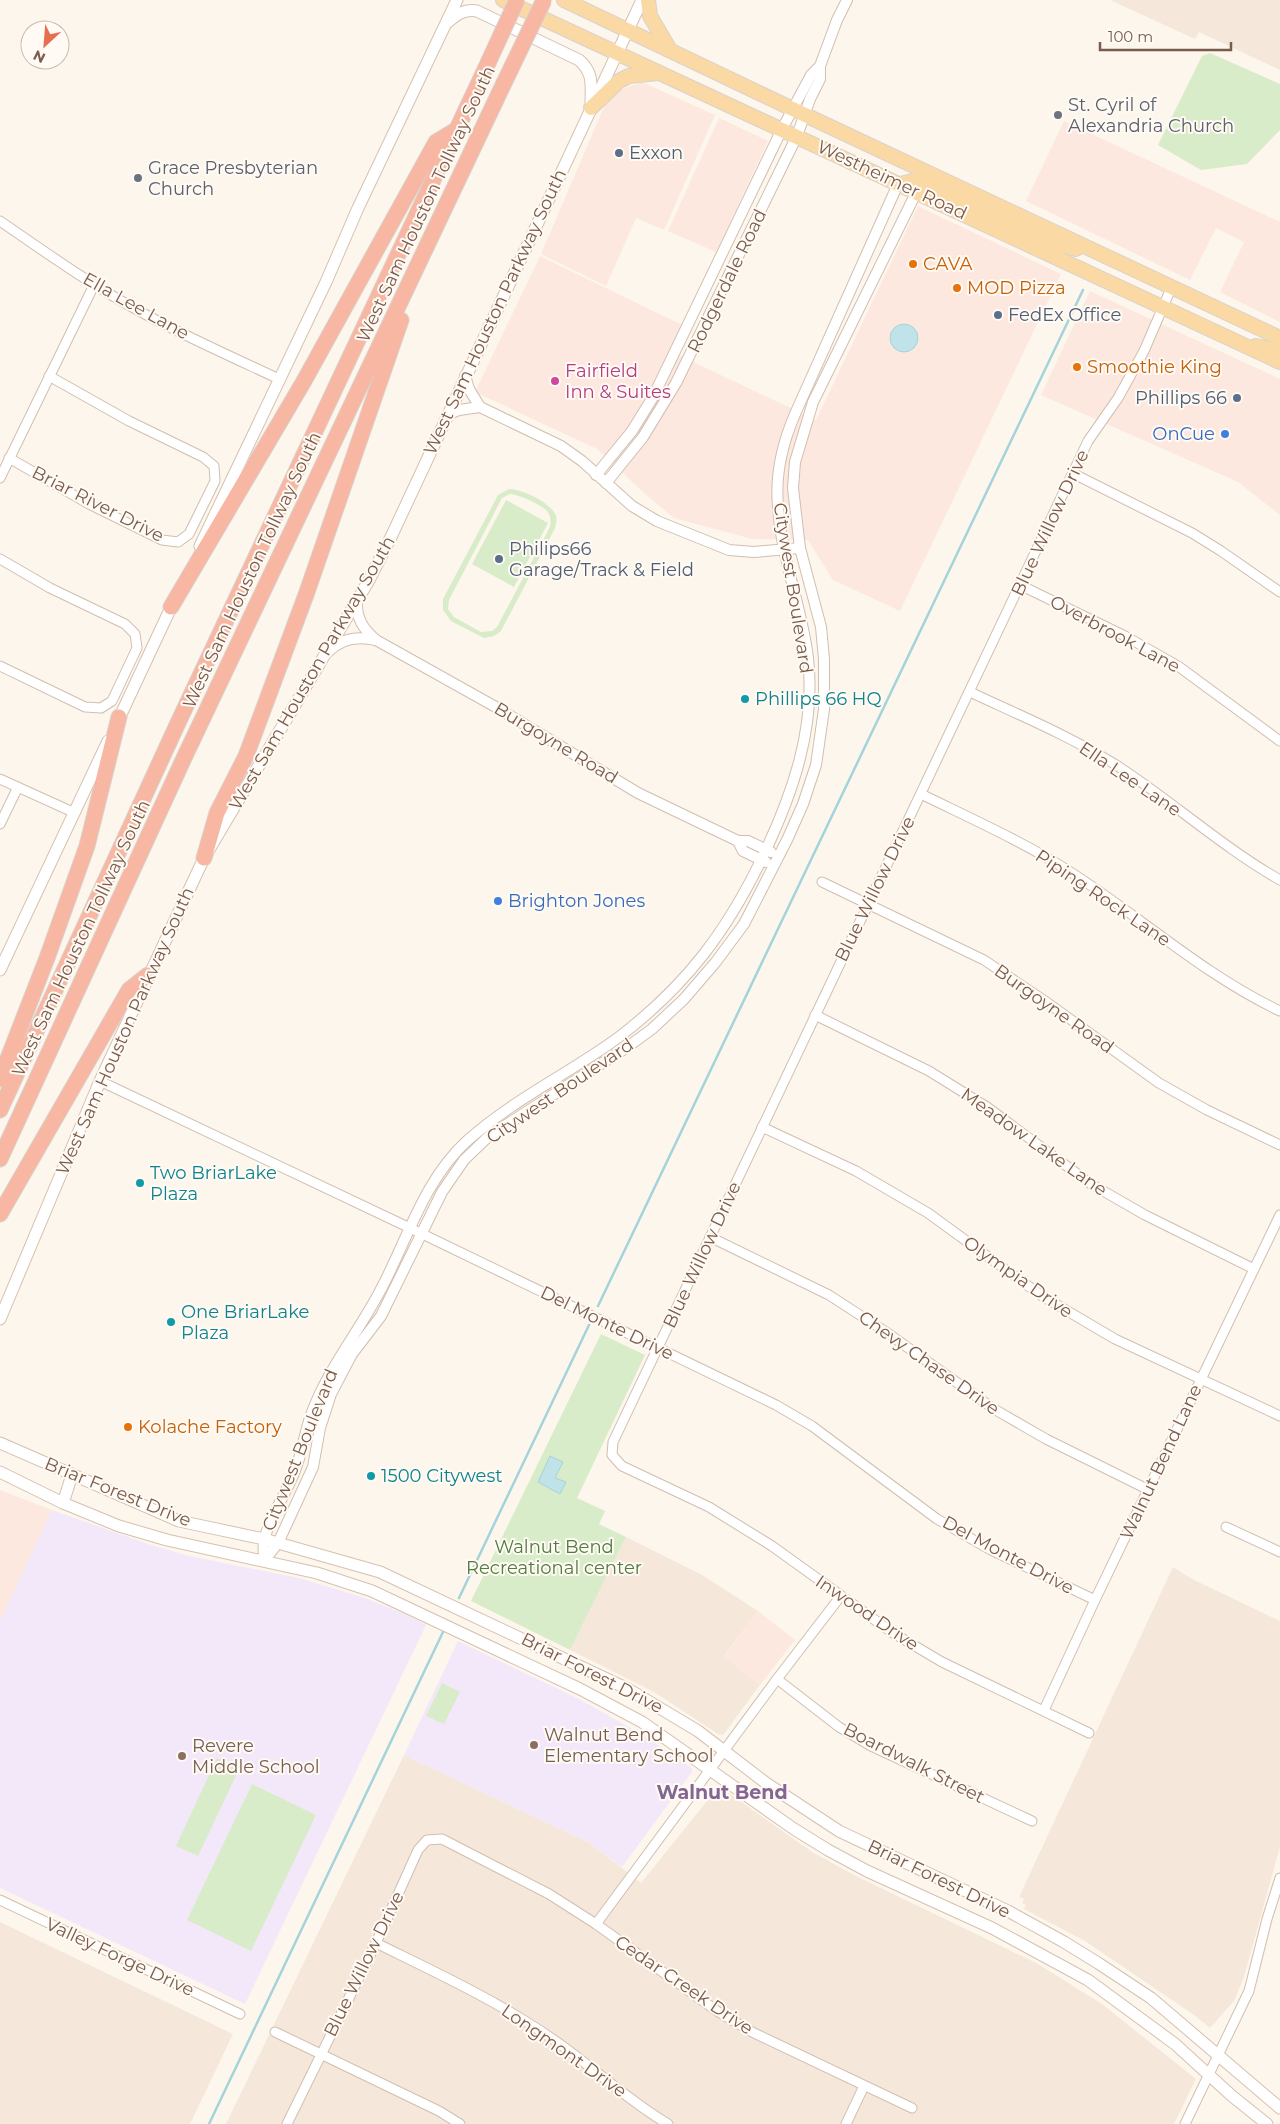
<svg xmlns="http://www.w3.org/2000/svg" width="1280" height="2124" viewBox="0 0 1280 2124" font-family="Montserrat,sans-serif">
  <rect width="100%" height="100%" fill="#fdf6ec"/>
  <g fill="#f5e8da">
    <polygon points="1110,0 1280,0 1280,70 1199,32 1195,39"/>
    <polygon points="626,1537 702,1575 758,1611 724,1656 760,1685 723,1735 718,1734 654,1692 570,1650"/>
    <polygon points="1173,1567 1192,1579 1280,1621 1280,1847 1244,1977 1234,2001 1210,2028 1194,2015 1085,1941 1024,1909 1026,1905 1022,1903 1024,1899 1019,1897"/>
    <polygon points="404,1755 590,1843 641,1883 719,1786 812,1852 856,1876 1038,1964 1102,2004 1196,2079 1174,2124 226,2124"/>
    <polygon points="0,1922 233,2034 190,2124 0,2124"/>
  </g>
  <g fill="#fde8e0">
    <polygon points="642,82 715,115 664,230 636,218 606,286 541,254 607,100 617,91"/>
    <polygon points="719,118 768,141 716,252 668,231"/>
    <polygon points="1064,121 1280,222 1280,322 1220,292 1244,242 1216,228 1190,280 1026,201"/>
    <polygon points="918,206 1061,274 900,611 833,580 808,540 752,539 674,518 644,493 597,449 475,392 540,256 682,325 670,351 816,420"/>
    <polygon points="1090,291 1280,379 1280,515 1238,482 1041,395"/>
    <polygon points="0,1490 52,1510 0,1621"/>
    <polygon points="758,1611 795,1640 760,1685 724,1657"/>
  </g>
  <g fill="#f3e8fa">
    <polygon points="52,1510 148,1544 189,1556 299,1578 362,1597 407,1615 426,1625 245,2004 0,1888 0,1621"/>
    <polygon points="458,1641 579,1699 645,1736 692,1768 692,1772 622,1867 590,1843 404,1755"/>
  </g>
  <g fill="#d8ecc9" fill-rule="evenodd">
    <polygon points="1210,53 1280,84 1280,130 1247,164 1201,170 1158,145 1202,56"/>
    <path d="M509,489C522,489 552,503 556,516C557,520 556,524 555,528L501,631L494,636L484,638L451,621L443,610V599L498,495ZM510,494C518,494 542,505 547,511C551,516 551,521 550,527L497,627L492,631L481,632L454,617L448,609L449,600L502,498Z"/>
    <polygon points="506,500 548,523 514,587 472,564"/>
    <polygon points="601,1334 645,1355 577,1498 605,1511 599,1524 626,1537 570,1650 471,1601"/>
    <polygon points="442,1683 460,1692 444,1724 426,1716"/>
    <polygon points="217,1758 239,1769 198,1856 176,1846"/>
    <polygon points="252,1784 316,1815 251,1951 187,1920"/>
  </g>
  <g fill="#bfe3e8" stroke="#a5d3da">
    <circle cx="904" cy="338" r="14"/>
    <polygon points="550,1456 563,1462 555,1478 566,1482 560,1494 538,1482"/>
  </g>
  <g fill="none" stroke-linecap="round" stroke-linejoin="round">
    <g stroke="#a5d3da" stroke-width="2.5">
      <polyline points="598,1306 1083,290"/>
      <polyline points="459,1598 589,1325"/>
      <polyline points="209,2124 443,1632"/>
    </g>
    <defs>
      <g id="minor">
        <path d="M0,221C32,243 63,265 95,285C153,322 217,350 279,379"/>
        <polyline points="9,458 89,504 162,540 178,542 189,534 215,481 214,466 203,457 129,421 49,376"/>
        <polyline points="1074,474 1192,533 1221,551 1280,592"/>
        <polyline points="0,478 94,285"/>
        <polyline points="0,559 50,588 125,624 135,634 137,648 112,701 101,708 85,707 0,666"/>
        <polyline points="1020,585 1125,636 1178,666 1280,741"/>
        <path d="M970,692C1019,715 1070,736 1116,765C1172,801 1222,847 1280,880"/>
        <polyline points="0,779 75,813"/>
        <path d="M921,794C972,819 1024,842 1072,873C1142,918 1204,975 1280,1011"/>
        <polyline points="0,824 18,787"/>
        <polyline points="822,882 984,960 1045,1001 1159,1083 1207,1110 1280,1145"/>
        <polyline points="815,1015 929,1071 987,1107 1091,1184 1145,1215 1254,1269"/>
        <polyline points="100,1081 410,1228 776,1405 812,1426 937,1519 991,1550 1095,1600"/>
        <polyline points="762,1127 856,1171 928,1213 1042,1296 1115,1339 1280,1416"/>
        <polyline points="710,1237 829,1295 886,1332 994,1409 1046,1439 1149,1490"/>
        <polyline points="1226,1527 1280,1552"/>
        <polyline points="777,1679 839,1727 871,1746 1032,1821"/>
        <polyline points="1044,1710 1095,1600 1280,1215"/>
        <polyline points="1089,1733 942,1662 893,1633 772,1546 709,1507 622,1466 612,1455 613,1442 1088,441 1118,398 1144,351 1172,286"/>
        <polyline points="0,1900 240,2014"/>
        <polyline points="596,1924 777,1679 840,1597"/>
        <path d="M376,1943C437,1973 498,2001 554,2040C593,2067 627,2100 668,2124"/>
        <polyline points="275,2032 439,2111 460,2124"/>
        <polyline points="287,2124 376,1943 418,1850 427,1840 442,1839 549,1894 596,1924 717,2011 752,2032 912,2108"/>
        <polyline points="846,2124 864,2086"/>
        <polyline points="1185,2124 1249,1991 1267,1919 1280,1878"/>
      </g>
      <g id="tertiary">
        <polyline points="465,376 469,389 480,407 561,446 582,461 632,506 657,521 729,550 754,552 800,548"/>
        <polyline points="447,415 459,410 480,407"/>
        <polyline points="596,475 632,431 653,397 782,129 811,75 820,66"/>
        <polyline points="606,483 643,437 676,383 797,136 810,99 820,79 820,66 837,20 847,0"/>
        <path d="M357,601C356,618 363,629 376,640L494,706L638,793L738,841H748L771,852"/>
        <path d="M328,652C341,638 358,636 376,640"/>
        <polyline points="738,841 743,851 766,862"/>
        <polyline points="264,1561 278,1543 313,1467 320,1428 331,1394 352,1354 381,1316 442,1192 464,1160 489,1136 626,1048 652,1029 684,999 715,963 744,924 787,840 803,804 816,765 824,709 824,659 821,627 800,548 793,488 795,462 813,402 917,191"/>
        <path d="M264,1561C264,1555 263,1547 264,1541C266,1525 287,1491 294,1473C302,1455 304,1434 311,1415C327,1370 358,1333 380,1291C407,1241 424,1179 468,1140C514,1099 570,1073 619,1037C687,985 728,930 764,854C793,793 816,726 808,658C802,607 781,558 778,506C775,474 783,442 795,414L898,184"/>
      </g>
      <g id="secondary">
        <path d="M448,22C457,14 464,9 477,11L579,60C594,73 591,85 591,104"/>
        <polyline points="200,546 326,282 358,208 457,0"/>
        <polyline points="116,725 174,601"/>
        <polyline points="0,970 108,741"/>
        <polyline points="0,1319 100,1081 204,858 368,582 391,537 642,0"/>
        <polyline points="0,1443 179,1521 264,1539 380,1572 628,1689 698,1731 766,1783 839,1831 1008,1911 1064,1942 1098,1963 1151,1998 1280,2108"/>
        <polyline points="0,1472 63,1503 119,1526 167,1540 317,1573 372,1591 580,1689 642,1722 794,1829 828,1850 867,1871 992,1928 1088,1980 1175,2044 1232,2096 1267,2124"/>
        <polyline points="63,1503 72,1475"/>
      </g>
      <g id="primary">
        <polyline points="503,0 1280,362"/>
        <path d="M564,0C802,114 1041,227 1280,338"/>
        <polyline points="648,0 650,16 670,50"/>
        <polyline points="591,108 619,81 629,76 658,73"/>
        <polyline points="900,184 913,181 925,183 1056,244 1076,249"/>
        <polyline points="1256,346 1280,351"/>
      </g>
      <g id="motorway">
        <polyline points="171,607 304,381 436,142 456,130"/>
        <polyline points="204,858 217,813 246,756 307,592 401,320"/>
        <polyline points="0,1079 47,958 87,846 119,717"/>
        <polyline points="0,1110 177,725 488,63"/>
        <polyline points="0,1159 184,758 504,83"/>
        <polyline points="0,1214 129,990 148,975"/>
      </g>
    </defs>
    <use href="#minor" stroke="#d1beb0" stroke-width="11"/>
    <use href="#tertiary" stroke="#d1beb0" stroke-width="12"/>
    <use href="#secondary" stroke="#d6c0b0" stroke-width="13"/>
    <use href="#primary" stroke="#dad1cd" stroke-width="16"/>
    <use href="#motorway" stroke="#dad1cd" stroke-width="17"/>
    <use href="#minor" stroke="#fff" stroke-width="9"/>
    <use href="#tertiary" stroke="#fff" stroke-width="10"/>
    <use href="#secondary" stroke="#fff" stroke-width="11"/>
    <use href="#primary" stroke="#fbd9a5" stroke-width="14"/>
    <use href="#motorway" stroke="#f7b7a3" stroke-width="15"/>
    <defs>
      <g id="motorway-bridge">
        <polyline points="488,63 517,0"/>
        <polyline points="504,83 544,0"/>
      </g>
    </defs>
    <use href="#motorway-bridge" stroke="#dad1cd" stroke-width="17" stroke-linecap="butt"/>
    <use href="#motorway-bridge" stroke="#f7b7a3" stroke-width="15"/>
  </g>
  <g fill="#6b7280" stroke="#fffaf3" stroke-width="2">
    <circle cx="1058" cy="115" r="5"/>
    <circle cx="138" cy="178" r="5"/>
  </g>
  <g fill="#5c6f8a" stroke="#fffaf3" stroke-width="2">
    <circle cx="619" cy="153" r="5"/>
    <circle cx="998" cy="315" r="5"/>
    <circle cx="1237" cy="398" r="5"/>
    <circle cx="499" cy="559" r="5"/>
  </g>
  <g fill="#e8710a" stroke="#fffaf3" stroke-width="2">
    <circle cx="913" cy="264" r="5"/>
    <circle cx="957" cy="288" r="5"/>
    <circle cx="1077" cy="367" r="5"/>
    <circle cx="128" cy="1427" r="5"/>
  </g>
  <circle fill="#d1479c" stroke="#fffaf3" stroke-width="2" cx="555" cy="381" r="5"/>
  <g fill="#3f7fe0" stroke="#fffaf3" stroke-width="2">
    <circle cx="1225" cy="434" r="5"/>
    <circle cx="498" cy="901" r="5"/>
  </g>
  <g fill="#0f9aa8" stroke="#fffaf3" stroke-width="2">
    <circle cx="745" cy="699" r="5"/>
    <circle cx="140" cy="1183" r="5"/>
    <circle cx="171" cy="1322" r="5"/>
    <circle cx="371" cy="1476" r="5"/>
  </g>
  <g fill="#8d6e63" stroke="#fffaf3" stroke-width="2">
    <circle cx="534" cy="1745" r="5"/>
    <circle cx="182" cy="1756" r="5"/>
  </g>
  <g text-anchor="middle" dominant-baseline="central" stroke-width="4" stroke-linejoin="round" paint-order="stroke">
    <g font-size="18" fill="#5b616d" stroke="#fffaf3" text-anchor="start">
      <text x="1068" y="105">St. Cyril of<tspan x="1068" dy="21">Alexandria Church</tspan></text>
      <text x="148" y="168">Grace Presbyterian<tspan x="148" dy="21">Church</tspan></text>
    </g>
    <g font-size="18" fill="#4e5e75" stroke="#fffaf3" text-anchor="start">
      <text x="629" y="153">Exxon</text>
      <text x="1008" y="315">FedEx Office</text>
      <text x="1227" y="398" text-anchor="end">Phillips 66</text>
      <text x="509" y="549">Philips66<tspan x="509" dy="21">Garage/Track &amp; Field</tspan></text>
    </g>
    <g font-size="18" fill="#7a5c4d" stroke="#fffaf3">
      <text transform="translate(892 180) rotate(25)">Westheimer Road</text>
      <text transform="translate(426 204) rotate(-65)">West Sam Houston Tollway South</text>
      <text transform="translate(727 281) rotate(-64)">Rodgerdale Road</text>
      <text transform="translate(136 306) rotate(29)">Ella Lee Lane</text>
      <text transform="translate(495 312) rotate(-65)">West Sam Houston Parkway South</text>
      <text transform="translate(98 504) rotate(27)">Briar River Drive</text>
      <text transform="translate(1050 523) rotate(-65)">Blue Willow Drive</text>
      <text transform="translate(252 570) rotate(-65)">West Sam Houston Tollway South</text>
      <text transform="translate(793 588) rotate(81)">Citywest Boulevard</text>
      <text transform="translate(1115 634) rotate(28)">Overbrook Lane</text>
      <text transform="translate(312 673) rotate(-60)">West Sam Houston Parkway South</text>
      <text transform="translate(556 743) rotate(31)">Burgoyne Road</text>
      <text transform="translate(1130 779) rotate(34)">Ella Lee Lane</text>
      <text transform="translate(875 889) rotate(-64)">Blue Willow Drive</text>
      <text transform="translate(1103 898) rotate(34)">Piping Rock Lane</text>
      <text transform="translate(81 938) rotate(-65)">West Sam Houston Tollway South</text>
      <text transform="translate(1054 1009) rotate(35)">Burgoyne Road</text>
      <text transform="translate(125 1031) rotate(-66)">West Sam Houston Parkway South</text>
      <text transform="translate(560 1091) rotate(-34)">Citywest Boulevard</text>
      <text transform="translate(1034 1142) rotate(35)">Meadow Lake Lane</text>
      <text transform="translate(702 1255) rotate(-65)">Blue Willow Drive</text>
      <text transform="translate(1018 1277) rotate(35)">Olympia Drive</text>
      <text transform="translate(607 1323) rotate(26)">Del Monte Drive</text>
      <text transform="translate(929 1363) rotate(35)">Chevy Chase Drive</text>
      <text transform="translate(300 1450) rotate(-68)">Citywest Boulevard</text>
      <text transform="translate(1161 1462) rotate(-65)">Walnut Bend Lane</text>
      <text transform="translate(118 1492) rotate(22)">Briar Forest Drive</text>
      <text transform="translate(1008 1555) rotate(28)">Del Monte Drive</text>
      <text transform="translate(867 1613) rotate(34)">Inwood Drive</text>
      <text transform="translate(592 1673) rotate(27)">Briar Forest Drive</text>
      <text transform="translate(914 1763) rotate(27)">Boardwalk Street</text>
      <text transform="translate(939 1879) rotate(26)">Briar Forest Drive</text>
      <text transform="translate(120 1957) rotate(25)">Valley Forge Drive</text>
      <text transform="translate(364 1964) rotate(-64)">Blue Willow Drive</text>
      <text transform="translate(684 1985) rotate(34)">Cedar Creek Drive</text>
      <text transform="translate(564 2051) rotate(35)">Longmont Drive</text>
    </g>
    <g font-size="18" fill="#c56008" stroke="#fffaf3" text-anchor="start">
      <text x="923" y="264">CAVA</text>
      <text x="967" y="288">MOD Pizza</text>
      <text x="1087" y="367">Smoothie King</text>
      <text x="138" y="1427">Kolache Factory</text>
    </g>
    <g font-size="18" fill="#b23c85" stroke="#fffaf3" text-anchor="start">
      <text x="565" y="371">Fairfield<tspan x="565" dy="21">Inn &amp; Suites</tspan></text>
    </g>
    <g font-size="18" fill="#366cbe" stroke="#fffaf3" text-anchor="end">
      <text x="1215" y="434">OnCue</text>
      <text x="508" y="901" text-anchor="start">Brighton Jones</text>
    </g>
    <g font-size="18" fill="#0d838f" stroke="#fffaf3" text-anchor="start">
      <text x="755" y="699">Phillips 66 HQ</text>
      <text x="150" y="1173">Two BriarLake<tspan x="150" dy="21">Plaza</tspan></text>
      <text x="181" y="1312">One BriarLake<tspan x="181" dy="21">Plaza</tspan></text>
      <text x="381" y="1476">1500 Citywest</text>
    </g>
    <g font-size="18" fill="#537a41" stroke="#fffaf3">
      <text x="554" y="1547">Walnut Bend<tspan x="554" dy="21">Recreational center</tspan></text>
    </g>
    <g font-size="18" fill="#785e54" stroke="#fffaf3" text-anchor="start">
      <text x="544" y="1735">Walnut Bend<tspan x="544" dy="21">Elementary School</tspan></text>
      <text x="192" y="1746">Revere<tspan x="192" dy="21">Middle School</tspan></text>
    </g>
    <g font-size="19" font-weight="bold" fill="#846695" stroke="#fffaf3">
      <text x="722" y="1792">Walnut Bend</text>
    </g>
  </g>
  <g transform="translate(45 45) rotate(206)"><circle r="24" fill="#fffaf3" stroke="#cabbb1"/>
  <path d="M0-4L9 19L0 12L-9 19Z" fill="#e76f51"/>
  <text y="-8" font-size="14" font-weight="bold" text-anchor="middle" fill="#7a5c4d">N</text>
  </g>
  <path d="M1100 42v8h131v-8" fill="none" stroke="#7a5c4d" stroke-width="2.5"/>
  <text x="1108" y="42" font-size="15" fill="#7a5c4d" stroke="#fffaf3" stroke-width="4" paint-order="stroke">100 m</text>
</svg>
